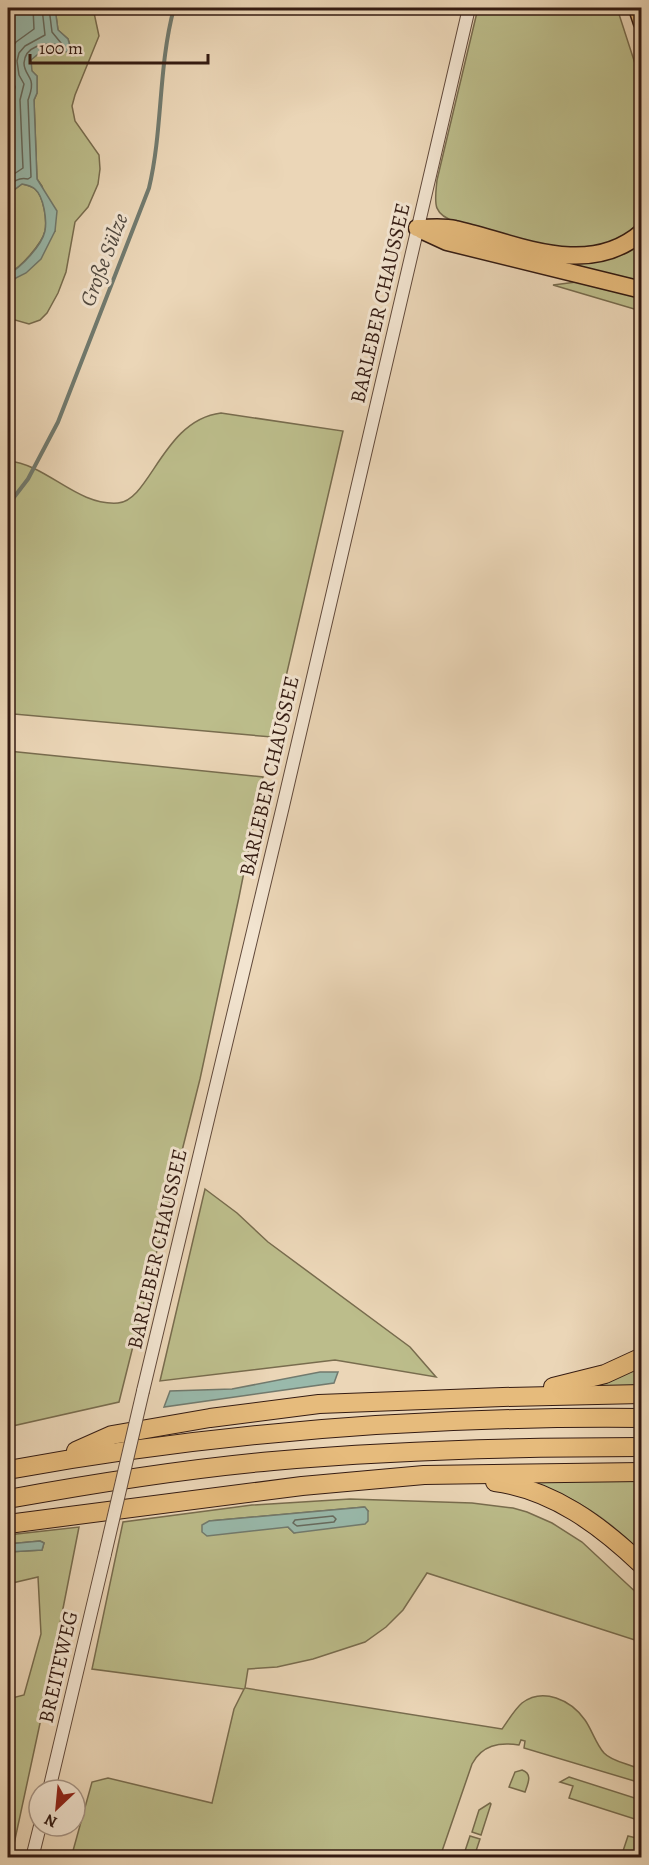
<svg xmlns="http://www.w3.org/2000/svg" width="649" height="1865" viewBox="0 0 649 1865" font-family="Alegreya,serif">
  <rect width="100%" height="100%" fill="#ebd6b7"/>
  <filter id="stains"><feTurbulence type="fractalNoise" baseFrequency=".00333" numOctaves="4"/><feColorMatrix values="0 0 0 0 .2 0 0 0 0 .09 0 0 0 0 .02 0 0 0 .5 -.17"/></filter>
  <radialGradient id="worn" r=".72"><stop offset=".6" stop-color="#630" stop-opacity="0"/><stop offset="1" stop-color="#630" stop-opacity=".3"/></radialGradient>
  <g fill="#bcbd8b" stroke="#786c4e" stroke-width="1.5" fill-rule="evenodd">
    <path d="M55,8H93L99,36L75,95L72,106L75,121L99,155L100,169L98,184L88,207L75,222L66,272L58,293L47,313L40,320L29,324L8,318V282L13,281L55,231L42,186L37,179L34,100L37,93V76C10,54 58,48 70,46L68,39L58,30Z"/>
    <path d="M478,8H617L641,82L642,221C600,273 508,236 456,222C431,214 435,202 437,180Z"/>
    <path d="M22,184C27,185 32,186 35,189C44,197 47,220 45,231C42,244 20,268 8,274V210L14,190Z"/>
    <polygon points="641,240 641,285 527,254"/>
    <polygon points="584,281 641,295 641,311 553,285"/>
    <path d="M221,413L343,431L272,737L14,714L8,728V461C47,464 76,506 118,503C150,501 163,420 221,413Z"/>
    <polygon points="8,751 263,777 239,897 200,1079 119,1402 8,1427"/>
    <polygon points="205,1189 237,1213 268,1242 410,1347 436,1377 335,1360 160,1381"/>
    <polygon points="641,1364 641,1387 588,1386"/>
    <path d="M530,1481H641V1552C607,1518 576,1498 530,1481Z"/>
    <path d="M350,1499L472,1503L513,1508L527,1512L552,1523L582,1542L641,1597V1642L427,1573L403,1610L386,1627L365,1642L313,1659L277,1667L248,1669L245,1688L502,1729C508,1721 514,1710 522,1703C543,1687 571,1700 585,1720C592,1730 596,1744 604,1753C612,1762 631,1764 641,1770V1783L524,1748L525,1741L521,1740L519,1745C499,1742 482,1745 472,1764L440,1857L71,1858L92,1782L108,1778L212,1803L234,1709L244,1689L92,1669L123,1522L252,1505ZM364,1507L368,1511L294,1533L288,1527L209,1521Z"/>
    <polygon points="79,1527 45,1700 11,1858 8,1857 8,1699 24,1695 41,1634 38,1577 8,1584 8,1552 42,1550 44,1543 40,1541 8,1544 8,1535"/>
    <path d="M522,1770C533,1774 528,1783 525,1792L509,1787L515,1772Z"/>
    <polygon points="569,1777 641,1800 641,1826 637,1825 638,1820 569,1798 573,1786 560,1782"/>
    <polygon points="490,1803 491,1804 481,1835 472,1832 479,1810"/>
    <polygon points="470,1836 480,1839 474,1857 463,1857"/>
    <polygon points="628,1836 641,1839 641,1857 621,1857"/>
  </g>
  <g fill="#99b9ab" stroke="#717a6e" stroke-width="1.5">
    <path d="M8,8H55L58,30L68,39L70,46L68,52L43,50L31,60L32,71L37,76V93L34,100L37,179L57,211L55,231L41,259L26,273L8,282V274C21,268 42,245 45,231C47,220 44,197 35,189C32,186 27,185 22,184L14,190L8,210Z"/>
    <polygon points="320,1372 338,1372 334,1383 164,1407 170,1391 232,1389"/>
    <polygon points="365,1507 368,1511 368,1521 365,1524 294,1533 288,1527 207,1536 202,1532 202,1525 209,1521"/>
    <polygon points="40,1541 44,1543 42,1550 8,1552 8,1544"/>
  </g>
  <g fill="none" stroke-linecap="round" stroke-linejoin="round">
    <g stroke="#666a5e" stroke-width="1.5">
      <polyline points="8,166 14,161 11,100 15,87 9,71 8,59 11,49 16,42 34,29 33,8"/>
      <polyline points="8,178 23,168 20,100 24,84 19,75 17,61 19,53 25,46 45,35 42,8"/>
      <path d="M8,190C11,181 20,177 28,179L31,177L28,100C30,94 33,88 31,81C29,75 24,71 24,63C25,46 45,42 58,45L61,43L52,32L49,8"/>
      <polygon points="333,1516 336,1519 334,1522 297,1526 293,1523 295,1520"/>
    </g>
    <path stroke="#717a6e" stroke-width="4" d="M8,505L28,479L58,422L149,188C163,129 158,67 174,8"/>
    <defs>
      <g id="tertiary">
        <polyline points="143,1391 283,806 469,8"/>
        <polyline points="49,1790 105,1554"/>
        <polyline points="32,1858 40,1826"/>
      </g>
      <g id="trunk">
        <polyline points="637,8 642,23"/>
        <path d="M417,228C429,228 443,226 455,229C514,242 587,280 642,232"/>
        <polyline points="421,230 447,242 642,290"/>
      </g>
      <g id="motorway">
        <polyline points="553,1387 605,1374 642,1357"/>
        <polyline points="76,1451 112,1435 210,1418 319,1404 503,1397 642,1394"/>
        <path d="M8,1470C216,1432 429,1416 642,1418"/>
        <path d="M495,1482C553,1490 600,1525 642,1565"/>
        <path d="M8,1499C96,1483 184,1469 273,1461C396,1450 519,1447 642,1447"/>
        <polyline points="8,1524 302,1486 424,1475 642,1472"/>
      </g>
    </defs>
    <use href="#tertiary" stroke="#624a3b" stroke-width="14"/>
    <use href="#trunk" stroke="#341b12" stroke-width="19"/>
    <use href="#motorway" stroke="#341b12" stroke-width="20"/>
    <use href="#tertiary" stroke="#f2e4d0" stroke-width="12"/>
    <use href="#trunk" stroke="#e6bb7c" stroke-width="16"/>
    <use href="#motorway" stroke="#e6bb7c" stroke-width="18"/>
    <defs>
      <polyline id="tertiary-bridge" points="105,1554 143,1391"/>
    </defs>
    <use href="#tertiary-bridge" stroke="#624a3b" stroke-width="14" stroke-linecap="butt"/>
    <use href="#tertiary-bridge" stroke="#f2e4d0" stroke-width="12"/>
  </g>
  <g text-anchor="middle" dominant-baseline="central" stroke-width="6" stroke-linejoin="round" paint-order="stroke">
    <g font-size="21" fill="#341b12" stroke="#f2e4d0">
      <text transform="translate(380 303) rotate(-77)">BARLEBER CHAUSSEE</text>
      <text transform="translate(269 776) rotate(-77)">BARLEBER CHAUSSEE</text>
      <text transform="translate(157 1249) rotate(-77)">BARLEBER CHAUSSEE</text>
      <text transform="translate(58 1667) rotate(-77)">BREITEWEG</text>
    </g>
    <g font-size="22" font-style="italic" fill="#524a40" stroke="#f2e4d0">
      <text transform="translate(104 260) rotate(-69)">Große Sülze</text>
    </g>
  </g>
  <rect width="649" height="1865" fill="none" stroke="#ebd6b7" stroke-width="30"/>
  <rect x="9" y="9" width="631" height="1847" fill="none" stroke="#341b12" stroke-width="3"/>
  <rect x="15" y="15" width="619" height="1835" fill="none" stroke="#341b12" stroke-width="1.5"/>
  <g transform="translate(57 1808) rotate(206)"><circle r="28" fill="#f2e4d0" stroke="#a69484" stroke-width="1.5"/>
  <path d="M0-4.5L10 22L0 15L-10 22Z" fill="#8f2418"/>
  <text y="-9" font-size="16" font-weight="bold" text-anchor="middle" fill="#341b12">N</text>
  </g>
  <path d="M30 54v9h178v-9" fill="none" stroke="#341b12" stroke-width="3"/>
  <text x="39" y="54" font-size="18" fill="#341b12" stroke="#f2e4d0" stroke-width="4.5" paint-order="stroke">100 m</text>
  <rect width="100%" height="100%" filter="url(#stains)"/>
  <rect width="100%" height="100%" fill="url(#worn)"/>
</svg>
